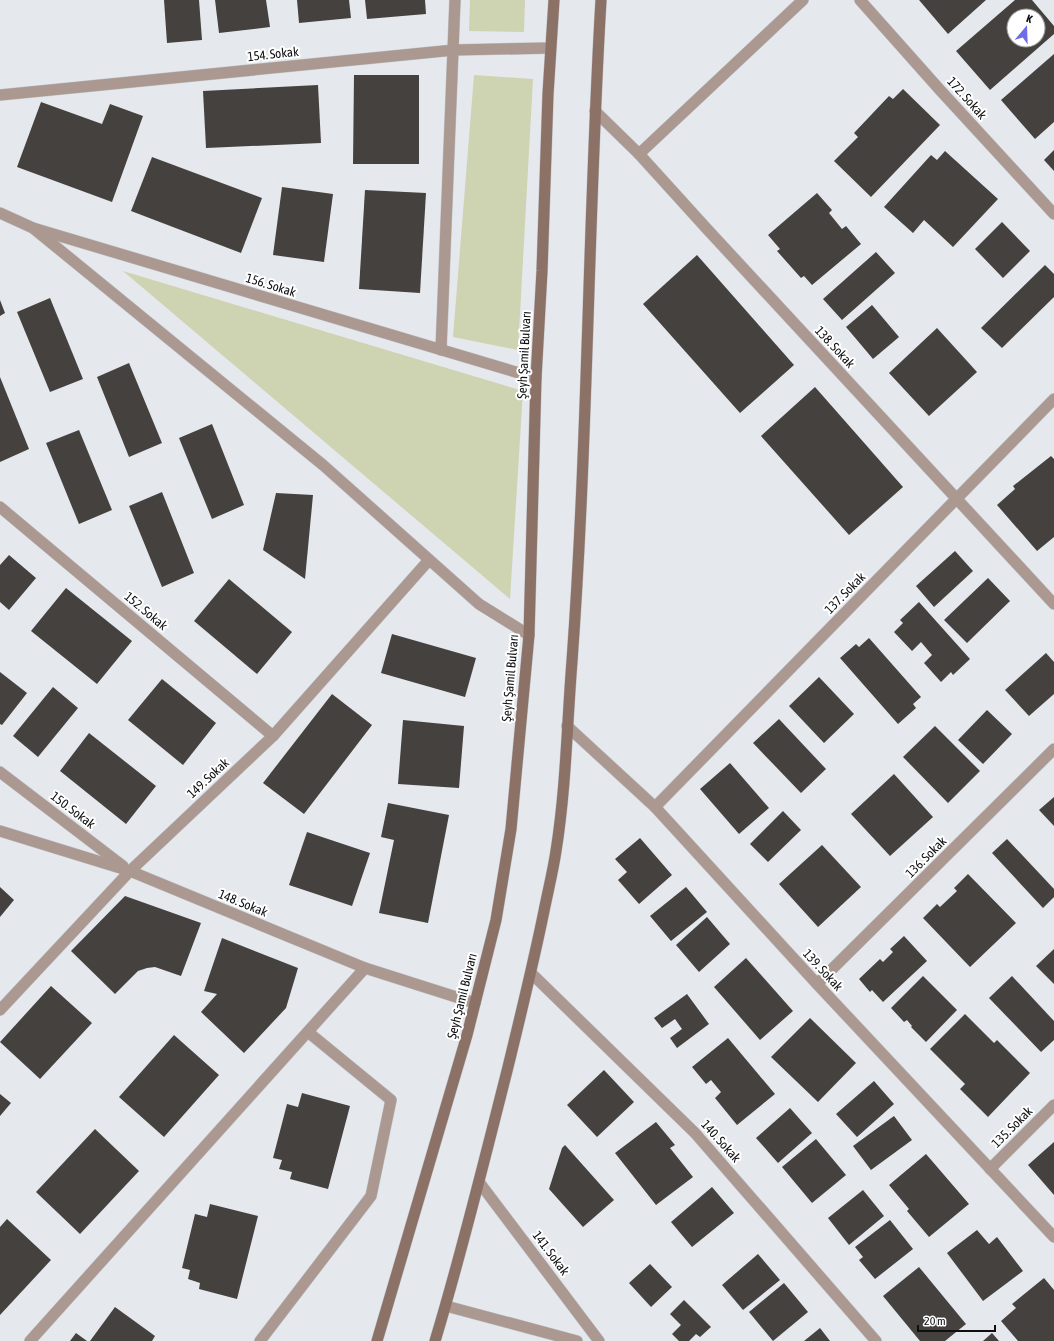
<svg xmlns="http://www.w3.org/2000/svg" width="1054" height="1341" viewBox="0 0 1054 1341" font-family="'Asap Condensed',sans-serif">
  <rect width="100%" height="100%" fill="#e5e9ee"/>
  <g fill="#ced3b2">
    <polygon points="470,0 525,0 524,32 469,31"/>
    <polygon points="474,75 533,79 518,350 453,337"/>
    <polygon points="123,271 523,391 510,599"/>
  </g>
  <g fill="#45413e" fill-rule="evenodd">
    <polygon points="164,0 199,0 202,40 167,43"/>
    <polygon points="215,0 266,0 270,27 219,33"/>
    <polygon points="297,0 349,0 351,18 299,23"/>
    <polygon points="365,0 425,0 426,14 367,19"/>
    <polygon points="919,0 986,0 948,34"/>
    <path d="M1015,0H1032L1054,26V34L990,90L956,51ZM1014,16H1038V40H1014Z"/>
    <polygon points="1054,54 1054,122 1035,139 1001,100"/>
    <polygon points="354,75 419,75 419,164 353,164"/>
    <polygon points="318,85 321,143 206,148 203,91"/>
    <polygon points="903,89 940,125 871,197 834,161 858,137 854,133 889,96 893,99"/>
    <polygon points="41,102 102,124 110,104 143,116 112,202 17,167"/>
    <polygon points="1054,150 1054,171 1044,160"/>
    <polygon points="945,151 998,199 953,247 924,220 913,233 884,207 931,155 937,160"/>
    <polygon points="152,157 262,198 241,253 131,211"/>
    <polygon points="282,187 333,194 324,262 273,255"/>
    <polygon points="365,190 426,193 420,293 359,289"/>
    <polygon points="817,193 832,210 829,213 842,229 846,226 861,244 812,285 804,276 801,278 777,251 780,249 768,235"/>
    <polygon points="1002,222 1030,251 1003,278 975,249"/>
    <polygon points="876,252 895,273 842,320 823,299"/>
    <polygon points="697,255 794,365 740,413 643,304"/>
    <polygon points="1045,265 1054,274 1054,297 1002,348 981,328"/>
    <polygon points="50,298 83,379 50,392 17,312"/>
    <polygon points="0,300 5,313 0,316"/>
    <polygon points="872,305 899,337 873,359 846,327"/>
    <polygon points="937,328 977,372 929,416 889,373"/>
    <polygon points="129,363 162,443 129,457 97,377"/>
    <polygon points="0,377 29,449 0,462"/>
    <polygon points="815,387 903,487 849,535 761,436"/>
    <polygon points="212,424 244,505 212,519 179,438"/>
    <polygon points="79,430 112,510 79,524 46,443"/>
    <polygon points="1051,456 1054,459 1054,537 1037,551 997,505 1015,489 1013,486"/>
    <polygon points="162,492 194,573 162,587 129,506"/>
    <polygon points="276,493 313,495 305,579 263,550"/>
    <polygon points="955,551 973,571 934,607 916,586"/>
    <polygon points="9,555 36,578 9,610 0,602 0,565"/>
    <polygon points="988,578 1010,601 967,643 944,620"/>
    <polygon points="229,579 292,632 257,674 194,621"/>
    <polygon points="66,588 132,641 97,684 31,631"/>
    <polygon points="919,602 970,659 953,675 951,672 941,682 924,663 932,655 921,642 912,651 894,632 903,623 900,620"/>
    <polygon points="392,634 476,658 465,697 381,673"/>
    <polygon points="869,638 921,697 913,704 916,708 898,724 840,658 856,644 859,647"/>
    <polygon points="1046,653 1054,662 1054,694 1029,716 1005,690"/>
    <polygon points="0,672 27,693 2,725 0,724"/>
    <polygon points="819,677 854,714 824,743 789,706"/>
    <polygon points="162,679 216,723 183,765 128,720"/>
    <polygon points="53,687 78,708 38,757 13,736"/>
    <polygon points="332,694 372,725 304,814 263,783"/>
    <polygon points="987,710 1012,734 983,764 958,740"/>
    <polygon points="779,719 826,769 801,793 753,743"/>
    <polygon points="403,720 464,726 459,788 398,784"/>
    <polygon points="935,726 980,771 948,803 903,757"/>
    <polygon points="89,733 156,786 126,824 60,771"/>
    <polygon points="730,763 769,808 739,834 700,789"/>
    <polygon points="894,774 933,817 890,856 851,814"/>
    <polygon points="1054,797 1054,826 1039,810"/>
    <polygon points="388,803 449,815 428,923 379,913 394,840 381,837"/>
    <polygon points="783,811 801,830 768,862 750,844"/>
    <polygon points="307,832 370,853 352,906 289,885"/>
    <polygon points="640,838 672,875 639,904 618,880 627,872 615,859"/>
    <polygon points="1007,839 1054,889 1054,897 1043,908 992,853"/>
    <polygon points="822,845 861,887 818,927 779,884"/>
    <polygon points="968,874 1016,923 970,967 923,918 937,904 940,907 957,891 954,888"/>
    <polygon points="0,887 14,900 0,917"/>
    <polygon points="686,887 707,912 671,941 650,916"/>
    <polygon points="125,896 201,923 181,976 155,967 147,968 138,971 115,994 71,951"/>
    <polygon points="707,917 730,944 699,972 676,945"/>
    <polygon points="904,936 927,961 883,1002 872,990 870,992 859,979 880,959 883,962 893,952 890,949"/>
    <polygon points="222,938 298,968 286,1008 244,1053 201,1012 217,994 204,991"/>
    <polygon points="1054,949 1054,984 1036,966"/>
    <polygon points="746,958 793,1011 760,1040 714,987"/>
    <polygon points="923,976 957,1010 926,1042 911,1027 912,1026 907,1020 904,1022 891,1008"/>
    <polygon points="1012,976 1054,1021 1054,1040 1041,1052 989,998"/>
    <polygon points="51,986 92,1023 40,1079 0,1042"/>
    <polygon points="687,994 709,1024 677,1048 670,1038 682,1029 675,1019 662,1028 654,1018"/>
    <polygon points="965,1014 994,1043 997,1040 1030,1073 988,1117 960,1089 965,1084 930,1049"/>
    <polygon points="810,1018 856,1063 818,1102 771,1057"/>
    <polygon points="174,1035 219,1075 164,1137 119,1097"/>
    <polygon points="728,1038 775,1094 737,1125 715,1098 721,1092 711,1080 706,1084 692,1067"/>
    <polygon points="604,1070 634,1102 597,1137 567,1105"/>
    <polygon points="874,1081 894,1104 857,1137 836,1114"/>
    <polygon points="302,1093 350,1106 328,1189 290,1179 292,1172 279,1169 282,1160 273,1158 287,1104 298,1107"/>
    <polygon points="0,1094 11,1103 0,1116"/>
    <polygon points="790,1108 812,1133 778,1163 756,1138"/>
    <polygon points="894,1116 912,1140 871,1170 853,1146"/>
    <polygon points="656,1122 675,1145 670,1148 693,1177 656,1205 615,1153"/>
    <polygon points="95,1129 139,1171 80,1234 36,1192"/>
    <polygon points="816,1139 846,1175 812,1203 782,1167"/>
    <polygon points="1054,1142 1054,1195 1028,1165"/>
    <polygon points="565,1145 614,1200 583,1227 549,1189 562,1148"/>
    <polygon points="926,1154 969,1204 929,1237 907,1211 909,1209 889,1185"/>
    <polygon points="712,1187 734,1213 692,1247 671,1222"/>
    <polygon points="863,1190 884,1216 849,1245 828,1218"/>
    <polygon points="210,1204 258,1216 237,1299 199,1289 200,1283 188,1279 190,1270 182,1268 195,1214 207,1217"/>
    <polygon points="7,1219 51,1260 0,1315 0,1227"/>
    <polygon points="890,1220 913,1249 875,1279 859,1260 863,1257 855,1247"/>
    <polygon points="977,1230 989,1244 997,1237 1023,1271 983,1301 947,1253"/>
    <polygon points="758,1254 780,1280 743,1310 722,1285"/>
    <polygon points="650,1264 672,1287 651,1307 629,1283"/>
    <polygon points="919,1267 966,1324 945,1341 920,1341 883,1296"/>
    <polygon points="1044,1278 1054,1290 1054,1341 1018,1341 1001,1321 1016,1308 1012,1304"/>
    <polygon points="784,1283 808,1312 773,1341 749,1312"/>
    <polygon points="684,1300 711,1327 700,1337 696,1334 689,1341 679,1341 672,1334 681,1325 670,1314"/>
    <polygon points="115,1307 155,1336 152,1341 90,1341"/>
    <polygon points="820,1328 830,1341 804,1341"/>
    <polygon points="76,1333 87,1341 70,1341"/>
    <polygon points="992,1333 999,1341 983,1341"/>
  </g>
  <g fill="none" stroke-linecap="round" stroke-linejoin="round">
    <defs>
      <g id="minor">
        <polyline points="860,0 940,90 1054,214"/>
        <polyline points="0,95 454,50 550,48"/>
        <polyline points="639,154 803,0"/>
        <polyline points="0,213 33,228 536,378"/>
        <polyline points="33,228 323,465 479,604 529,635"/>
        <polyline points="441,350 455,0"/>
        <polyline points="0,507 273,736"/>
        <polyline points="567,726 655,807 817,984 1054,1237"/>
        <polyline points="0,772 123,866"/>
        <polyline points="655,807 1054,399"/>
        <polyline points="0,831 130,871 365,968 475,1003"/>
        <polyline points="531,973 695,1133 876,1341"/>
        <polyline points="817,984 1054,749"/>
        <polyline points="0,1010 130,871 273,736 429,560"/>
        <polyline points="990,1169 1054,1105"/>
        <polyline points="479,1182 599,1341"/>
        <polyline points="446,1306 577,1341"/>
        <polyline points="30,1341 365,968"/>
        <polyline points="260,1341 371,1196 391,1100 308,1032"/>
      </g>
      <polyline id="tertiary" points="595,111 639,154 707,229 1054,604"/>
      <g id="secondary">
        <polyline points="377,1341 467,1035 496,920 511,829 529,635 536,378 542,271 548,94 554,0"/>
        <path d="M435,1341C462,1252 484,1161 507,1071C520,1018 533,965 544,911C548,891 553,871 556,851C566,788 567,724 572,661C588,441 588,220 601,0"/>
      </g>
    </defs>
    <use href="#minor" stroke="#c3c6cb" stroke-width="12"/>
    <use href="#tertiary" stroke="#c3c6cb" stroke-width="12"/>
    <use href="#secondary" stroke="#c3c6cb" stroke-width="12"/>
    <use href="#minor" stroke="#ab9890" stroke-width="11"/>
    <use href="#tertiary" stroke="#ab9890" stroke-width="11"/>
    <use href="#secondary" stroke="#8c7166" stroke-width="11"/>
  </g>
  <g text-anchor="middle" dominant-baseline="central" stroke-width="4" stroke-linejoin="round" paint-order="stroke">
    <g font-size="13" fill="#0e0f11" stroke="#fff">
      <text transform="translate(273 54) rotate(-6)">154. Sokak</text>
      <text transform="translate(967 98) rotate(48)">172. Sokak</text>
      <text transform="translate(271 285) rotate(17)">156. Sokak</text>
      <text transform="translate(835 347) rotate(47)">138. Sokak</text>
      <text transform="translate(524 355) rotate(-87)">Şeyh Şamil Bulvarı</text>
      <text transform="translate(845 593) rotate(-46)">137. Sokak</text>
      <text transform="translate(146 611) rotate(40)">152. Sokak</text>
      <text transform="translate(510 678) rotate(-85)">Şeyh Şamil Bulvarı</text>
      <text transform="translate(208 778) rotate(-43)">149. Sokak</text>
      <text transform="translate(73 810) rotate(37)">150. Sokak</text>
      <text transform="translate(926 857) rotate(-45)">136. Sokak</text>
      <text transform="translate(243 903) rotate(22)">148. Sokak</text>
      <text transform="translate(823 970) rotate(47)">139. Sokak</text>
      <text transform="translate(462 996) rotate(-76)">Şeyh Şamil Bulvarı</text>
      <text transform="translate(1012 1127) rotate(-45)">135. Sokak</text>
      <text transform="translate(721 1141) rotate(48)">140. Sokak</text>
      <text transform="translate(551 1253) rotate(53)">141. Sokak</text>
    </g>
  </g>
  <g transform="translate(1026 28) rotate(19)"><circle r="19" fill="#ffffff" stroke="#9f9fa0"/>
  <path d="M0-3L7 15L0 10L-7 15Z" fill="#706be6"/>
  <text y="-6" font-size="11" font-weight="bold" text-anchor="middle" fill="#0e0f11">K</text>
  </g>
  <path d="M918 1325v6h77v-6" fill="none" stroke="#0e0f11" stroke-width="2"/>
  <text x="924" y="1325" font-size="12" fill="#0e0f11" stroke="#ffffff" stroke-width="3" paint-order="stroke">20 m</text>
</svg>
